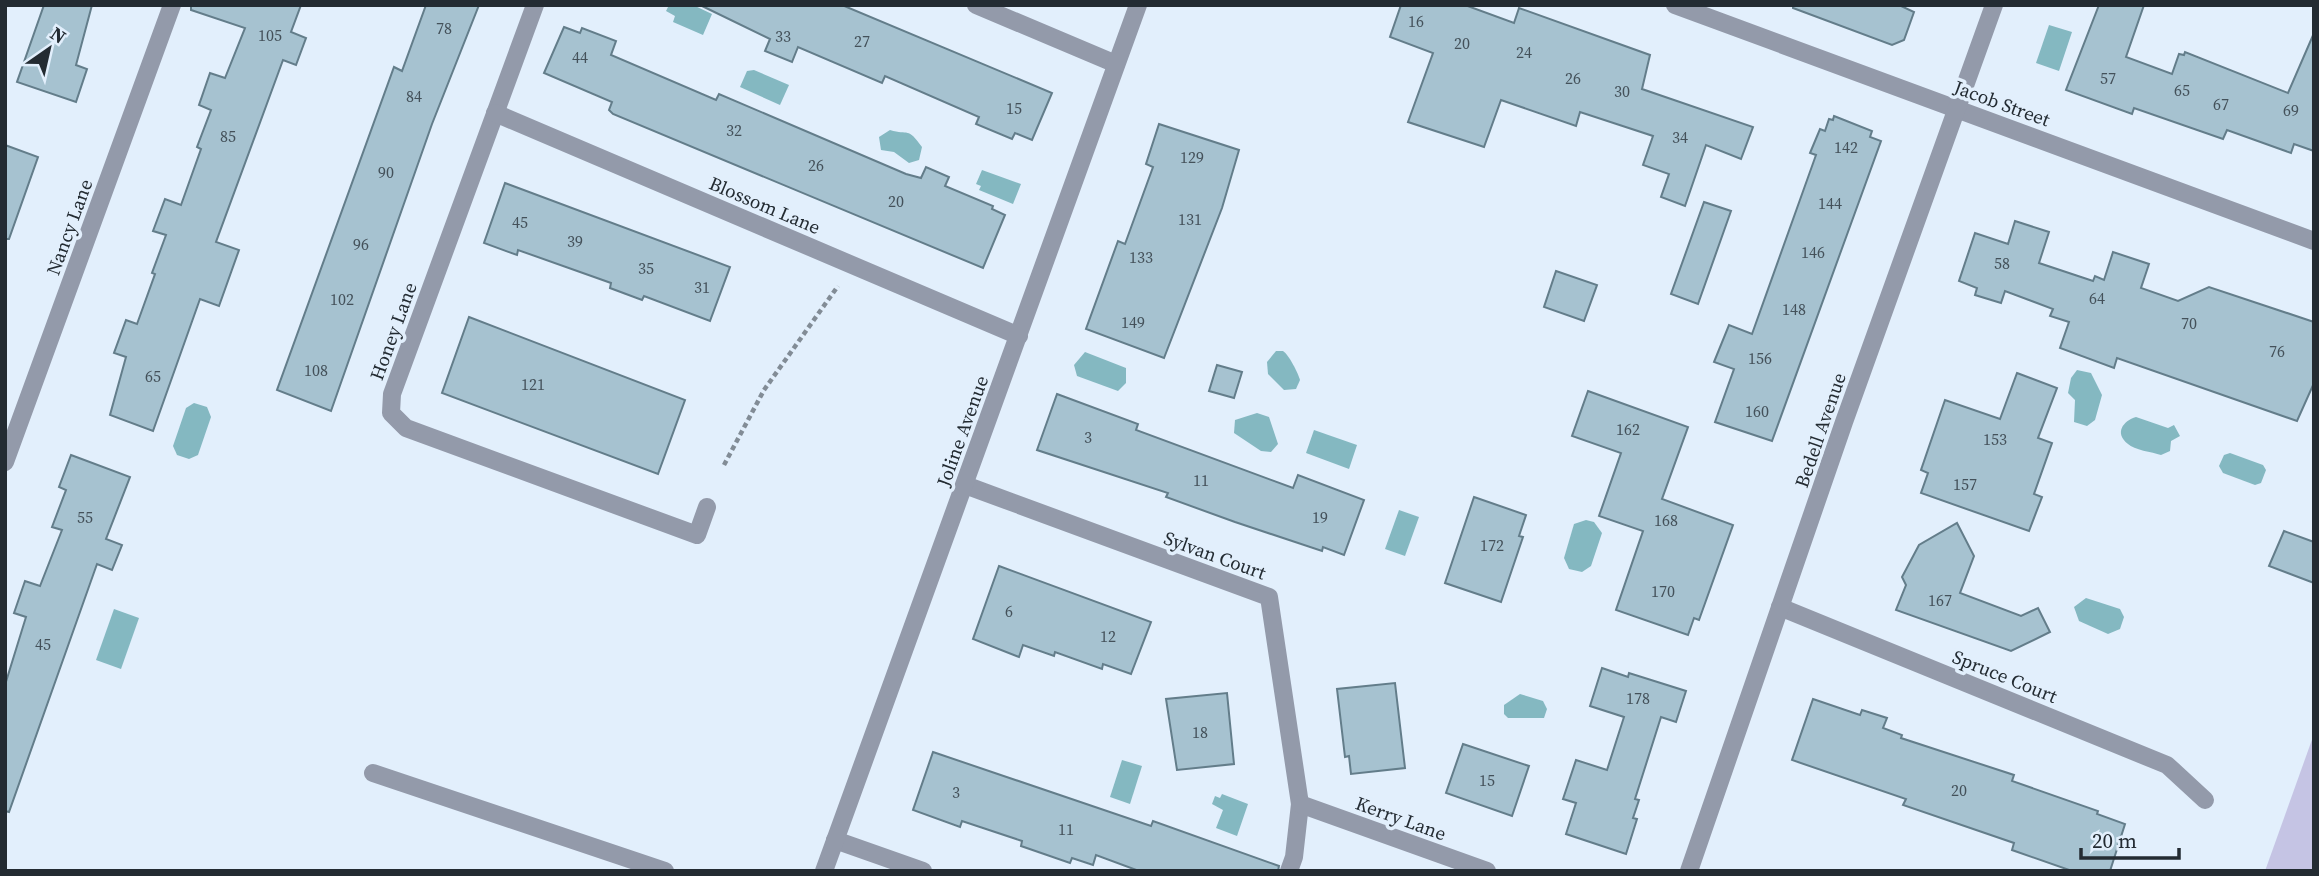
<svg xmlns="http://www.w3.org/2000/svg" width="2319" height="876" viewBox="0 0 2319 876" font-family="'Source Serif 4',serif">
  <rect width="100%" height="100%" fill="#e2effc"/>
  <polygon fill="#c5c4e4" points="2314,734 2314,871 2265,871"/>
  <g fill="#84b8c1">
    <polygon points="669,5 693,5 712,14 703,35 673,22 675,16 666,11"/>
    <polygon points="2049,25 2072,32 2059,71 2036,63"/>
    <polygon points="754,70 789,85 780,105 740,87 747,71"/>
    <path d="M890,130C909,136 907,126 922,147L919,160L909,163L894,152L881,150L879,137Z"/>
    <polygon points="982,170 1021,184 1013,204 979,190 981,186 976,184"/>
    <path d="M1276,351H1283C1289,355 1298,373 1300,380L1296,389L1284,390L1268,374L1267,362Z"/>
    <polygon points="1085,352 1126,368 1126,383 1118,391 1077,376 1074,365"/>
    <polygon points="2077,370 2091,373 2102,395 2095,420 2087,426 2074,422 2075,400 2068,393 2071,378"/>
    <polygon points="194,403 207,407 211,417 198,455 189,459 177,455 173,446 186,408"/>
    <polygon points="1257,413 1269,417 1278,444 1271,452 1261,451 1234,433 1235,420"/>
    <path d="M2136,417L2168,428L2174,425L2180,436L2171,441L2170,451L2161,455C2152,452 2134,450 2128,444C2114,433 2123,421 2136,417Z"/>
    <polygon points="1314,430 1357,445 1349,469 1306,453"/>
    <polygon points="2230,453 2263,465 2266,470 2261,483 2255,485 2223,473 2219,466 2224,455"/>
    <polygon points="1399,510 1419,517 1405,556 1385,549"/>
    <polygon points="1586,520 1594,522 1602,533 1591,566 1582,572 1569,569 1564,558 1574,524"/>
    <polygon points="2086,598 2120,609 2124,617 2120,629 2108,634 2079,621 2074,607"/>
    <polygon points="114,609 139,618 121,669 96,660"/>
    <polygon points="1520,694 1543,701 1547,709 1544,718 1508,718 1504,714 1504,705"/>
    <polygon points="1122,760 1142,766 1130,804 1110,797"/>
    <polygon points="1222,794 1248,804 1237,836 1216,828 1223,810 1212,804 1215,796 1220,798"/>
  </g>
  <g fill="#a6c2d0" stroke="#637d8a" stroke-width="2">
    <polygon points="44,5 92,5 76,65 87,69 76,102 17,82"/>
    <polygon points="191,5 301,5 291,32 306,38 296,65 283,60 216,242 239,250 219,306 200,299 153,431 110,415 126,357 114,353 126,320 137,324 155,274 152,273 166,235 153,231 165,199 181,205 201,149 197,147 211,110 199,105 210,73 225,78 245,28 191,10"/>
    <polygon points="426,5 479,5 432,124 331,411 277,390 394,67 402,71"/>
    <polygon points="700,5 842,5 1052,93 1032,140 1015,133 1012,139 976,124 979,117 885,76 882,83 798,47 792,62 765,51 770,39"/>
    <polygon points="1401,5 1465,5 1514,23 1519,8 1650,55 1642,89 1753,127 1741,159 1706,145 1685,206 1661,197 1669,174 1643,165 1653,136 1580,112 1576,126 1501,100 1484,147 1408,122 1433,53 1390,37"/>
    <polygon points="1793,5 1899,5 1914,12 1904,40 1892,45 1793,8"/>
    <polygon points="2099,5 2144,5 2126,57 2172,74 2179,54 2184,55 2185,52 2288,93 2314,33 2314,151 2294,144 2291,153 2227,130 2223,139 2134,108 2132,114 2066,90"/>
    <polygon points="564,27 580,33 582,28 616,41 611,55 716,100 719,94 906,174 921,178 926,167 949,177 945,186 993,206 992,209 1005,215 983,268 613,114 609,110 612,102 544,73"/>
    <polygon points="1834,116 1872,131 1870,137 1881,141 1772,441 1715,422 1734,369 1714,362 1729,325 1752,334 1816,155 1810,153 1820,129 1825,131 1829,119 1833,120"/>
    <polygon points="1159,124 1239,150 1222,208 1164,358 1086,329 1118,241 1125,244 1153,167 1146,164"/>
    <polygon points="5,145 38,157 9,239 5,239"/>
    <polygon points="505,183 730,267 710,321 644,296 642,300 610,288 611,283 518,250 517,255 484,243"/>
    <polygon points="1704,202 1731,211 1698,304 1671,294"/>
    <polygon points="2015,221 2049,232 2039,263 2093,281 2095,276 2104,280 2113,252 2149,264 2141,288 2178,301 2209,287 2314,322 2314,383 2297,421 2117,358 2114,368 2060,348 2069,322 2050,316 2053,309 2005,291 2001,303 1975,295 1977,288 1959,281 1975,233 2008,244"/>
    <polygon points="1556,271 1597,285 1584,321 1544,307"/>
    <polygon points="469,317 685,400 658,474 442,393"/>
    <polygon points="1217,365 1242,372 1234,398 1209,391"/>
    <polygon points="2017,373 2057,388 2038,438 2052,443 2034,494 2042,497 2029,531 1921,493 1928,473 1921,470 1945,400 2000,419"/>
    <polygon points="1588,391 1688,427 1662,499 1733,525 1699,620 1694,618 1688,635 1616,610 1643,531 1599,516 1621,453 1572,436"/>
    <polygon points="1057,394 1138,424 1136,430 1293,488 1298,475 1364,500 1344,555 1323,547 1322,551 1235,522 1166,497 1168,493 1037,450"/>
    <polygon points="71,455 130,477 106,539 122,545 112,570 97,564 9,812 5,811 5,685 26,617 14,613 25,581 40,586 62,530 52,527 66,490 59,487"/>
    <polygon points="1474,497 1526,515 1519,536 1523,537 1501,602 1445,583"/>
    <polygon points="1957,523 1974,556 1960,593 2021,616 2038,608 2050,632 2011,651 1896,610 1906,585 1902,577 1919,545"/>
    <polygon points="2284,531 2314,542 2314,583 2269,566"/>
    <polygon points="999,566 1151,622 1131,674 1103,664 1102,669 1055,652 1054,656 1023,645 1019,657 973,639"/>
    <polygon points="1602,668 1628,677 1629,673 1686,691 1676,722 1661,717 1635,799 1639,800 1633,818 1637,819 1626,854 1566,834 1576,803 1563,799 1576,760 1607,770 1624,717 1590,706"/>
    <polygon points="1395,683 1405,768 1351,774 1349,756 1345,757 1337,689"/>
    <polygon points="1227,693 1234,764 1177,770 1166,699"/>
    <polygon points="1813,699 1860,715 1862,710 1887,718 1883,728 1902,735 1901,738 2014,775 2012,781 2098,811 2097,814 2125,824 2110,871 2072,871 2012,850 2014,843 1903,805 1906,799 1792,760"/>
    <polygon points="1463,744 1529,766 1512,816 1446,793"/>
    <polygon points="933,752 1151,826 1153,821 1279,866 1278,871 1139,871 1096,855 1093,865 1072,858 1070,863 1021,846 1022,841 962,821 960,827 913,810"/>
  </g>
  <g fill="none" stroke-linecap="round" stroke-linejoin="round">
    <polyline stroke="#828c96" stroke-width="4.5" stroke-dasharray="5 3.5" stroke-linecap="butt" points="724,465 764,390 838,286"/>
    <polyline stroke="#939aaa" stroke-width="18" points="373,773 665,871"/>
    <g stroke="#939aaa" stroke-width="18">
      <polyline points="535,5 392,394 391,413 406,428 697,535 707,507"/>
      <polyline points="976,5 1116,64"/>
      <polyline points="1675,5 2314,241"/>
      <polyline points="495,113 1019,336"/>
      <polyline points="5,462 172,5"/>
      <polyline points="965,485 1269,597 1300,804 1294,857 1289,871"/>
      <polyline points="1780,607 2167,765 2205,800"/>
      <polyline points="1300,804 1487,871"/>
      <polyline points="835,840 923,871"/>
      <polyline points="824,871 1138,5"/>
      <polyline points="1689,871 1844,422 1994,5"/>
    </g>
  </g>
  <g text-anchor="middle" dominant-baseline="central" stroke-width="7" stroke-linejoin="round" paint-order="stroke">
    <g font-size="16" fill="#44515a">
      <text x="1416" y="21">16</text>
      <text x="444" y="28">78</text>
      <text x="270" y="35">105</text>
      <text x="783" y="36">33</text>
      <text x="862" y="41">27</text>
      <text x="1462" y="43">20</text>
      <text x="1524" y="52">24</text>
      <text x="580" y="57">44</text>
      <text x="1573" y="78">26</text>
      <text x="2108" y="78">57</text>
      <text x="2182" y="90">65</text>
      <text x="1622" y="91">30</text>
      <text x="414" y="96">84</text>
      <text x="2221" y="104">67</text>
      <text x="1014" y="108">15</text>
      <text x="2291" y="110">69</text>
      <text x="734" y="130">32</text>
      <text x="228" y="136">85</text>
      <text x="1680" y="137">34</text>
      <text x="1846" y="147">142</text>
      <text x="1192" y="157">129</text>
      <text x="816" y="165">26</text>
      <text x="386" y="172">90</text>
      <text x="896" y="201">20</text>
      <text x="1830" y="203">144</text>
      <text x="1190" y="219">131</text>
      <text x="520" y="222">45</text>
      <text x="575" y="241">39</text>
      <text x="361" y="244">96</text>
      <text x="1813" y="252">146</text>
      <text x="1141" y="257">133</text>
      <text x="2002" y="263">58</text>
      <text x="646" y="268">35</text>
      <text x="702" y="287">31</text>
      <text x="2097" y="298">64</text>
      <text x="342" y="299">102</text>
      <text x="1794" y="309">148</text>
      <text x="1133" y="322">149</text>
      <text x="2189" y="323">70</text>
      <text x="2277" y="351">76</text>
      <text x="1760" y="358">156</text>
      <text x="316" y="370">108</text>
      <text x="153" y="376">65</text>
      <text x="533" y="384">121</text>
      <text x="1757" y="411">160</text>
      <text x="1628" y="429">162</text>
      <text x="1088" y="437">3</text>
      <text x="1995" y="439">153</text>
      <text x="1201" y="480">11</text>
      <text x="1965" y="484">157</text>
      <text x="85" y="517">55</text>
      <text x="1320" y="517">19</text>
      <text x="1666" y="520">168</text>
      <text x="1492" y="545">172</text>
      <text x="1663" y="591">170</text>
      <text x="1940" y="600">167</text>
      <text x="1009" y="611">6</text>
      <text x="1108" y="636">12</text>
      <text x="43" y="644">45</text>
      <text x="1638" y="698">178</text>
      <text x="1200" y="732">18</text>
      <text x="1487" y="780">15</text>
      <text x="1959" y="790">20</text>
      <text x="956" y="792">3</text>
      <text x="1066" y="829">11</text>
    </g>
    <g font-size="19" fill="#232b32" stroke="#e2effc">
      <text transform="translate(2002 103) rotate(20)">Jacob Street</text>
      <text transform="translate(765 205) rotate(23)">Blossom Lane</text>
      <text transform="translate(69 227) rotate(-70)">Nancy Lane</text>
      <text transform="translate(393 331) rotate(-70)">Honey Lane</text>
      <text transform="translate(1820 430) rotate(-71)">Bedell Avenue</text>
      <text transform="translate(962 431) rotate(-70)">Joline Avenue</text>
      <text transform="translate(1215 555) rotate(20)">Sylvan Court</text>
      <text transform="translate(2005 676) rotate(22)">Spruce Court</text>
      <text transform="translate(1401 818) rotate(20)">Kerry Lane</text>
    </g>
  </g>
  <rect width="2319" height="876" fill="none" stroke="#232b32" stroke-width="14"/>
  <g transform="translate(49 49) rotate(34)" stroke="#e2effc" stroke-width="5" paint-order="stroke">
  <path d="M0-5L12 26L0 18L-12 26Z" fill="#232b32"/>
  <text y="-10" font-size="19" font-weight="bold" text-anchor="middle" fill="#232b32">N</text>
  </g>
  <path d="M2081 848v10h98v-10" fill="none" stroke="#232b32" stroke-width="3.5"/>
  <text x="2092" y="848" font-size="21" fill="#232b32" stroke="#e2effc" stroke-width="5" paint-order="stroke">20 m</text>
</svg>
